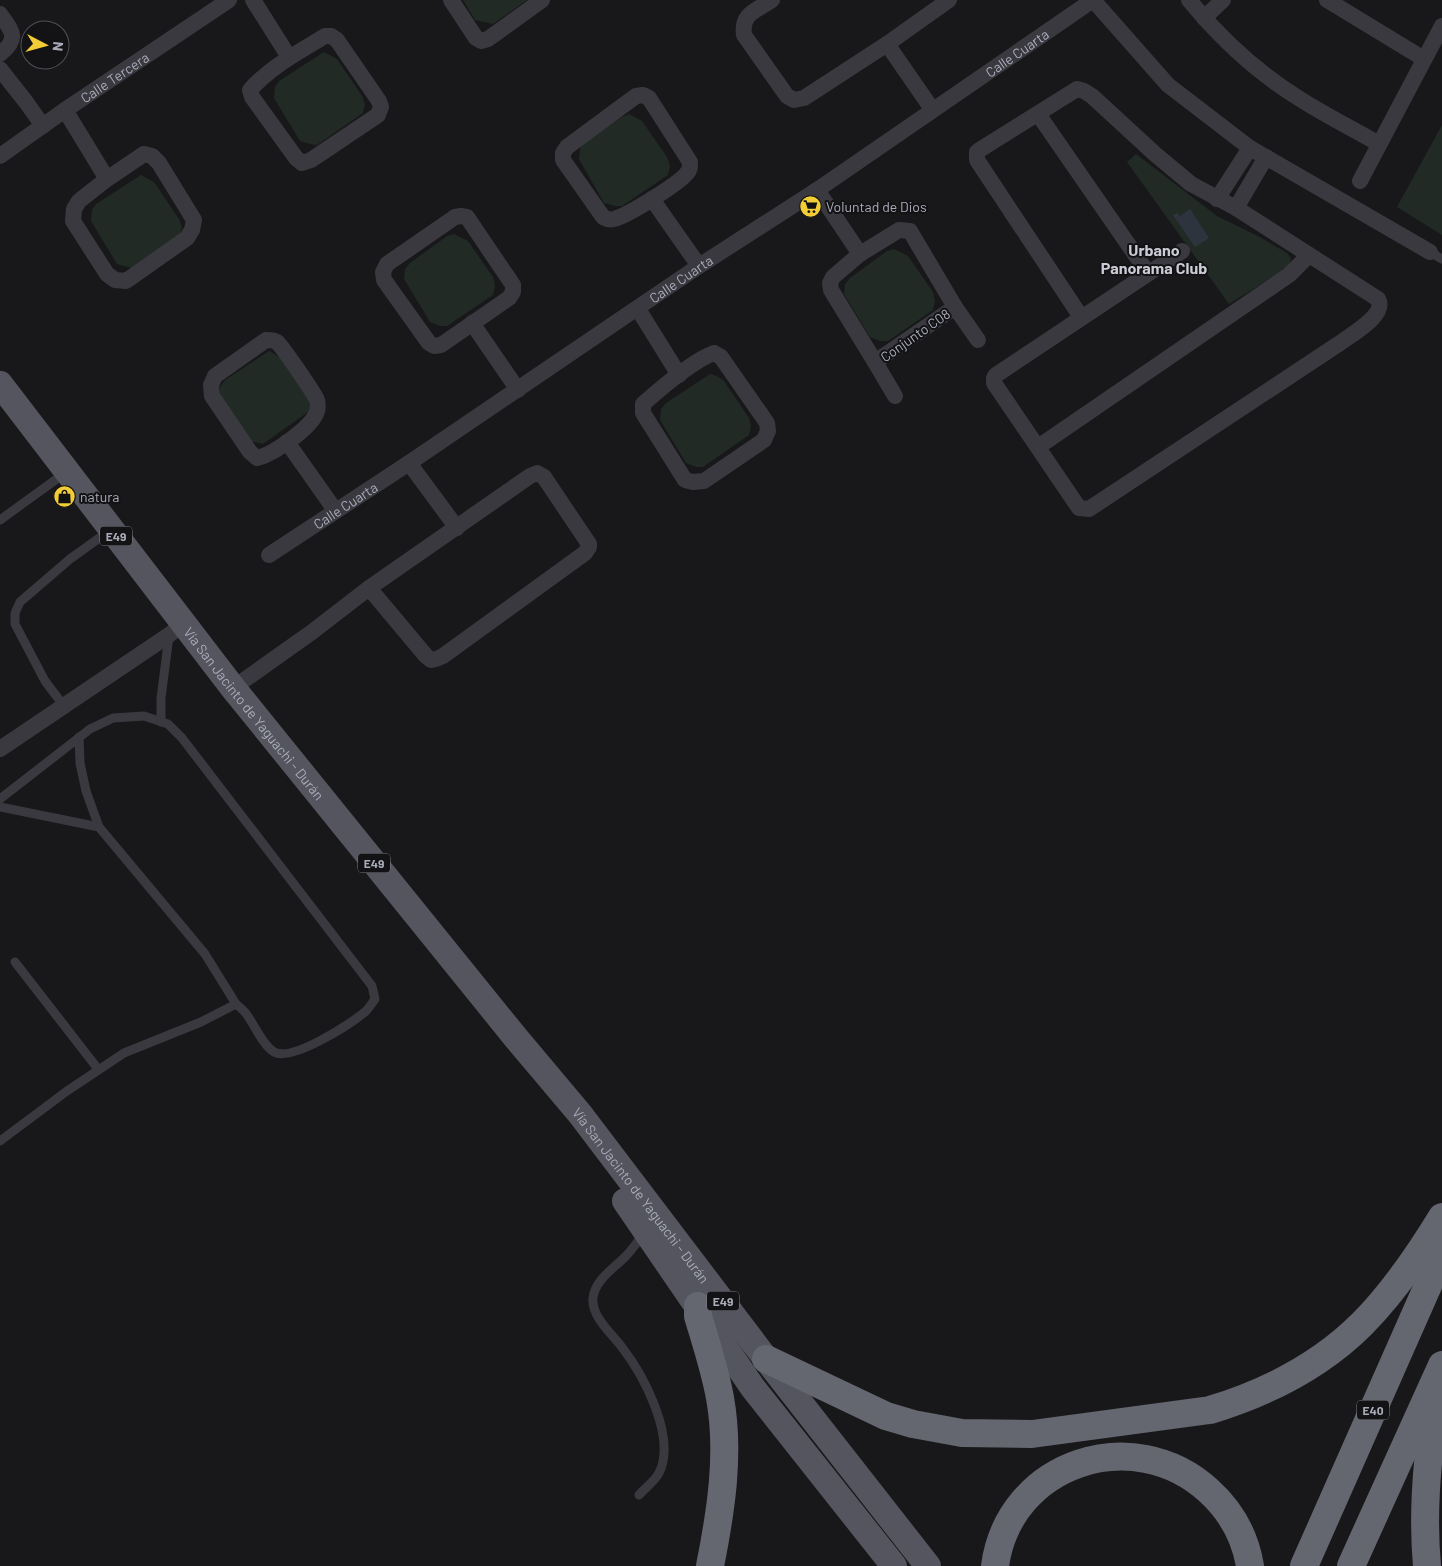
<svg xmlns="http://www.w3.org/2000/svg" width="1442" height="1566" viewBox="0 0 1442 1566" font-family="Barlow,sans-serif">
  <rect width="100%" height="100%" fill="#18181a"/>
  <g fill="#212a24">
    <polygon points="463,0 527,0 493,24 475,20"/>
    <polygon points="324,52 337,59 362,96 365,104 363,113 317,145 310,144 300,141 274,98 275,87 279,81"/>
    <polygon points="629,114 642,121 667,157 670,166 668,175 622,206 615,206 604,203 579,159 580,149 584,143 622,117"/>
    <polygon points="1442,125 1442,235 1397,207"/>
    <polygon points="1136,154 1217,216 1258,236 1287,253 1291,258 1290,263 1287,268 1229,304 1127,162"/>
    <polygon points="141,175 154,182 179,219 182,227 180,236 134,268 127,267 117,264 91,221 92,210 96,204"/>
    <polygon points="454,234 468,241 493,277 495,286 493,295 447,326 440,326 430,322 404,279 405,269 410,263 447,236"/>
    <polygon points="894,249 908,256 933,292 935,301 933,310 888,341 880,341 870,337 844,294 845,284 850,278 887,251"/>
    <polygon points="269,351 283,359 311,404 308,412 263,444 245,440 219,397 220,387 225,380"/>
    <polygon points="710,374 717,376 724,381 749,418 751,426 749,435 703,467 696,467 686,463 660,420 661,409 666,403"/>
  </g>
  <polygon fill="#2d343e" points="1190,209 1209,238 1195,247 1173,215 1177,213 1180,216"/>
  <g fill="none" stroke-linecap="round" stroke-linejoin="round">
    <g stroke="#39393f" stroke-width="9">
      <polyline points="1430,252 1442,259"/>
      <polyline points="0,520 65,473"/>
      <polyline points="64,706 45,681 15,624 15,613 20,602 70,559 109,531"/>
      <polyline points="161,722 161,698 169,636"/>
      <polyline points="79,737 80,763 86,791 99,827 205,954 236,1004"/>
      <path d="M0,799L90,729L113,718L144,716L168,724L182,738L372,986L375,999C372,1003 369,1008 366,1011C351,1024 292,1062 274,1052C263,1045 256,1028 249,1018C246,1012 241,1008 236,1004L201,1022L124,1053L67,1091L0,1141"/>
      <polyline points="0,807 99,827"/>
      <polyline points="15,962 98,1069"/>
      <path d="M639,1495C645,1488 655,1481 659,1473C677,1437 643,1374 621,1346C611,1333 591,1316 593,1298C595,1280 613,1269 625,1257C632,1250 638,1241 644,1233"/>
    </g>
    <g stroke="#39393f" stroke-width="16">
      <polyline points="253,0 289,57"/>
      <polyline points="451,0 476,38 481,41 488,39 542,0"/>
      <path d="M772,0C756,11 741,13 744,35L787,96L794,100L804,98L887,44L949,0"/>
      <polyline points="1093,0 1168,85 1250,148 1430,252"/>
      <path d="M1189,0C1220,38 1258,73 1300,99C1325,115 1353,129 1379,144"/>
      <polyline points="1327,0 1424,59"/>
      <path d="M0,14C12,31 20,38 0,54"/>
      <polyline points="1204,18 1223,0"/>
      <path d="M325,36H331L337,40L379,101L381,107L378,115L311,160L302,163L296,158L252,97L250,90C270,67 299,52 325,36Z"/>
      <polyline points="887,44 932,109"/>
      <polyline points="0,69 26,102 43,126"/>
      <path d="M643,95L649,98L690,162C690,167 690,170 687,173C680,183 627,216 614,219C609,220 607,219 603,217L563,160V153L567,147L636,96Z"/>
      <polyline points="65,110 107,179"/>
      <polyline points="1038,114 1148,273"/>
      <polygon points="144,154 152,156 159,163 194,220 192,230 187,238 126,281 115,280 107,274 73,221 74,209 79,201 107,179"/>
      <path id="s1" d="M0,156L65,110L229,0"/>
      <polyline points="1360,181 1442,26"/>
      <polyline points="817,190 860,254"/>
      <polyline points="652,199 699,266"/>
      <polyline points="1217,199 1250,148"/>
      <polyline points="1236,208 1266,157"/>
      <polygon points="461,216 467,217 513,285 513,292 509,298 441,345 434,346 429,343 384,280 383,272 387,264 455,217"/>
      <polygon points="899,230 910,231 955,307 875,362 831,290 830,283 833,277 860,254"/>
      <polyline points="955,307 978,340"/>
      <polyline points="638,309 679,375"/>
      <path d="M1081,317L977,160V152L981,149L1077,89L1084,91L1092,96L1155,154L1191,184L1236,208L1378,299C1387,315 1352,334 1340,343L1089,509L1079,508L994,383V378L996,375L1182,251"/>
      <polyline points="472,323 518,390"/>
      <path d="M266,340C270,340 274,340 277,342C282,346 314,393 317,400C318,402 318,409 317,411C313,427 272,455 257,458L250,452L212,396L211,385L215,376Z"/>
      <path d="M714,353L721,357L767,423L768,431L764,440L704,481L693,482L685,480L643,413V404C661,388 692,361 714,353Z"/>
      <polyline points="875,362 895,396"/>
      <polyline points="287,442 335,510"/>
      <polyline points="1038,447 1289,275 1309,255"/>
      <polyline points="409,463 457,528"/>
      <path id="s2" d="M269,555L409,463L699,266L817,190L1093,0"/>
      <polyline points="233,688 312,632 369,588 530,476 537,473 544,477 589,544 589,547 585,553 443,656 436,659 431,660 426,656 369,588"/>
      <polyline points="0,749 169,635 183,624"/>
    </g>
    <g stroke="#54555e" stroke-width="26">
      <path id="s3" d="M0,384L233,688L516,1038L580,1114L766,1359L928,1566"/>
      <polyline points="625,1201 753,1388 894,1566"/>
    </g>
    <g stroke="#646670" stroke-width="28">
      <path d="M698,1306V1316C706,1343 715,1370 720,1398C730,1453 721,1511 710,1566"/>
      <path d="M766,1359L886,1416L913,1424L962,1433L1032,1434L1210,1410C1266,1393 1320,1366 1362,1324C1391,1295 1420,1253 1442,1217"/>
      <path d="M995,1566C1009,1462 1134,1422 1209,1491C1232,1512 1245,1536 1250,1566"/>
      <polyline points="1304,1566 1442,1254"/>
      <polyline points="1351,1566 1442,1365"/>
      <path d="M1427,1566C1422,1510 1427,1454 1437,1398"/>
    </g>
  </g>
  <defs>
    <symbol id="supermarket-disc" viewBox="-11 -11 22 22"><circle r="9.5" fill="#f3cd36" stroke="#131315"/><path d="M-6-5.5h2.5l.6 2H6L4.5 2H-2.5L-4.4-4H-6ZM-1.5 3.2a1.3 1.3 0 1 0 .1 0ZM3 3.2a1.3 1.3 0 1 0 .1 0Z" fill="#111"/></symbol>
    <symbol id="shop-disc" viewBox="-11 -11 22 22"><circle r="9.5" fill="#f3cd36" stroke="#131315"/><path d="M-5-2.5h2.3a2.7 3.5 0 0 1 5.4 0H5L5.5 6h-11ZM-1.5-2.5h3a1.5 2.3 0 0 0-3 0Z" fill="#111"/></symbol>
  </defs>
  <g fill-rule="evenodd">
    <use href="#supermarket-disc" x="798" y="194" width="25" height="25"/>
    <use href="#shop-disc" x="52" y="484" width="25" height="25"/>
  </g>
  <g text-anchor="middle" dominant-baseline="central" stroke-width="4" stroke-linejoin="round" paint-order="stroke">
    <g fill="#131315" stroke="#7d7e88" stroke-width="1">
      <rect x="100" y="526.5" width="32" height="19" rx="4"/>
      <rect x="358" y="853.5" width="32" height="19" rx="4"/>
      <rect x="707" y="1291.5" width="32" height="19" rx="4"/>
      <rect x="1357" y="1400.5" width="32" height="19" rx="4"/>
    </g>
    <g font-size="12" font-weight="bold" fill="#aaacba">
      <text x="116" y="536">E49</text>
      <text x="374" y="863">E49</text>
      <text x="723" y="1301">E49</text>
      <text x="1373" y="1410">E40</text>
    </g>
    <g font-size="14" fill="#aaacba" stroke="#131315">
      <text stroke="none"><textPath href="#s2" startOffset="901">Calle Cuarta</textPath></text>
      <text stroke="none"><textPath href="#s1" startOffset="139">Calle Tercera</textPath></text>
      <text stroke="none"><textPath href="#s2" startOffset="496">Calle Cuarta</textPath></text>
      <text transform="translate(915 335) rotate(-35)">Conjunto C08</text>
      <text stroke="none"><textPath href="#s2" startOffset="91">Calle Cuarta</textPath></text>
      <text stroke="none"><textPath href="#s3" startOffset="416">Vía San Jacinto de Yaguachi - Durán</textPath></text>
      <text stroke="none"><textPath href="#s3" startOffset="1034">Vía San Jacinto de Yaguachi - Durán</textPath></text>
    </g>
    <g font-size="14" fill="#aaacba" stroke="#131315" text-anchor="start">
      <text x="826" y="206">Voluntad de Dios</text>
      <text x="80" y="496">natura</text>
    </g>
    <g font-size="16" font-weight="bold" fill="#cbccd5" stroke="#131315">
      <text x="1154" y="249">Urbano<tspan x="1154" dy="18">Panorama Club</tspan></text>
    </g>
  </g>
  <g transform="translate(45 45) rotate(96)"><circle r="24" fill="#131315" stroke="#4f5057"/>
  <path d="M0-4L9 19L0 12L-9 19Z" fill="#f3cd36"/>
  <text y="-8" font-size="14" font-weight="bold" text-anchor="middle" fill="#aaacba">N</text>
  </g>
</svg>
